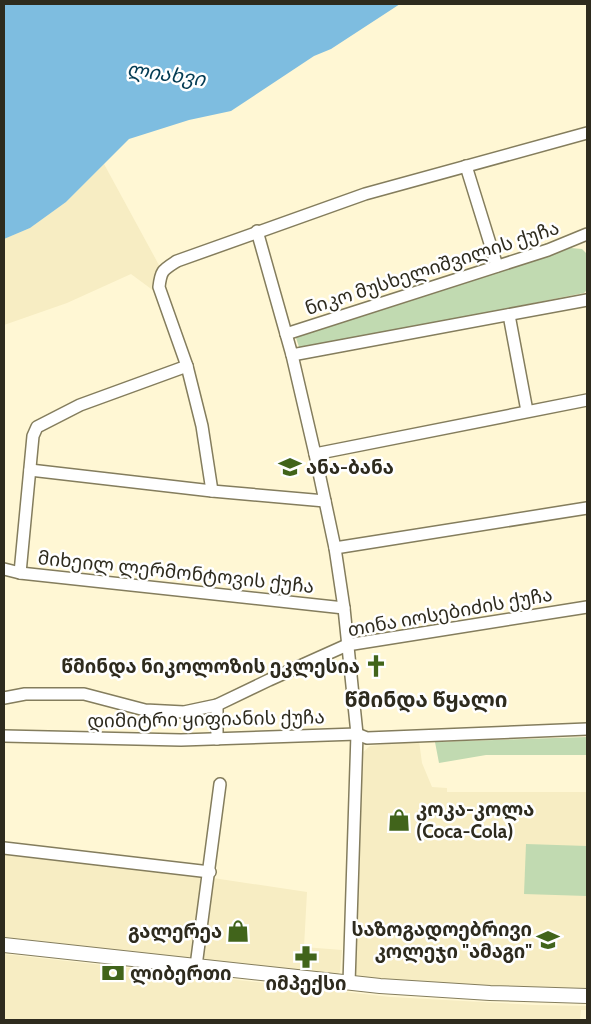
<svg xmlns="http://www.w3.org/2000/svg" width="591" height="1024" viewBox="0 0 591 1024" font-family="Cabin,'Noto Sans Georgian',sans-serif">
  <rect width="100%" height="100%" fill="#fff7d4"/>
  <g fill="#f7edc3">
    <polygon points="104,164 160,267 154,291 131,274 67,303 4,325 4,239 30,228 66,202"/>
    <polygon points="419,741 422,763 432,787 447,788 447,792 587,792 587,989 497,989 351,976 362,753 370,746"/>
    <polygon points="4,851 204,877 192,955 188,958 4,937"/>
    <polygon points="213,878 307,892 304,947 342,950 340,972 336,975 201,960"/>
    <polygon points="4,954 391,997 535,1005 587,1006 587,1010 581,1010 580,1020 4,1020"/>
  </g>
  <g fill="#c1dab1">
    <polygon points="571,248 582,249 587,254 587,290 584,293 306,348 299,347 296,338 302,334"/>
    <polygon points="587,737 587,755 486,755 439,763 435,742"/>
    <polygon points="526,844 587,846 587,896 524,894"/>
  </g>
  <polygon fill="#7ebde0" points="4,4 400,4 331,49 314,56 231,111 189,120 129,139 66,202 30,228 4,239"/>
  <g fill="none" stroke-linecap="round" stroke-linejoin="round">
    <defs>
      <g id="minor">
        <polyline points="466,166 497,266"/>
        <polyline points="257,231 292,355 315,454 335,548 344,608 357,734 349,983"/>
        <polyline points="509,315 527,411"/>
        <polyline points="286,334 548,250 587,234"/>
        <polyline points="292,355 587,300"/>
        <polyline points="315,454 587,400"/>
        <polyline points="30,470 212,491 325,501"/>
        <path d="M212,491L202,426L187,366L159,287C161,270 163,270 177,261L365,194L587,133"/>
        <polyline points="335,548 587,508"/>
        <polyline points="4,569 20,573 344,608"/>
        <polyline points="20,573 33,436 37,427 80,405 187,366"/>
        <polyline points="4,698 25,694 84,694 145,710 184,712 217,705 269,680 347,645 587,607"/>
        <polyline points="217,705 217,739"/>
        <polyline points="4,736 181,740 357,734 367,738 587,729"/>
        <polyline points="4,848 210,872"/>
        <polyline points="196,966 220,784"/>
      </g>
      <polyline id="major" points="4,945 380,986 490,993 587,996"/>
    </defs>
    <use href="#minor" stroke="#847d5d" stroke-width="14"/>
    <use href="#major" stroke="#847d5d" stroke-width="16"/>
    <use href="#minor" stroke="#fff" stroke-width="11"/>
    <use href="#major" stroke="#fff" stroke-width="14"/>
  </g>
  <defs>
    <symbol id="school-bare" viewBox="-9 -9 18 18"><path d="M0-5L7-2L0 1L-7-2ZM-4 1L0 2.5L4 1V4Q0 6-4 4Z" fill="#41641b" stroke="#fff" stroke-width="2.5" paint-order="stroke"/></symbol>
    <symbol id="church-bare" viewBox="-9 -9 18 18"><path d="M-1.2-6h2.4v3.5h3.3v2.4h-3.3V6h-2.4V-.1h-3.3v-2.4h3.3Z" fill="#41641b" stroke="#fff" stroke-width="2.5" paint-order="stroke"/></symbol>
    <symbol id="shop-bare" viewBox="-9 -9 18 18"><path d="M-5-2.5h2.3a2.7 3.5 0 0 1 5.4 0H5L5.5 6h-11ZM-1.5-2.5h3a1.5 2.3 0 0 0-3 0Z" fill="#41641b" stroke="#fff" stroke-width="2.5" paint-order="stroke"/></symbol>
    <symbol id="university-bare" viewBox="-9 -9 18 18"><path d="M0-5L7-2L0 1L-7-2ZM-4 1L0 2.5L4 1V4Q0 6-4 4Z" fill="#41641b" stroke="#fff" stroke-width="2.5" paint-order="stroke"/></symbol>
    <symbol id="pharmacy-bare" viewBox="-9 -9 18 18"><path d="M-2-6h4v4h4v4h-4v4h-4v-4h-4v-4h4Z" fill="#41641b" stroke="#fff" stroke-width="2.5" paint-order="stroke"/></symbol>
    <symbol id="bank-bare" viewBox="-9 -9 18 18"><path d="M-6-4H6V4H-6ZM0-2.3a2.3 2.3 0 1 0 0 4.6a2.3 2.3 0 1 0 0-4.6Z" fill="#41641b" stroke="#fff" stroke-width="2.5" paint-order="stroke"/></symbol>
  </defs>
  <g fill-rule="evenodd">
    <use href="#school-bare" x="274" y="451" width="32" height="32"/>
    <use href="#church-bare" x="360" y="650" width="32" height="32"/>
    <use href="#shop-bare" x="383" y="804" width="32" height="32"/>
    <use href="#shop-bare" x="222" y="915" width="32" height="32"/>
    <use href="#university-bare" x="532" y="924" width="32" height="32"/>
    <use href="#pharmacy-bare" x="290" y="941" width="32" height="32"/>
    <use href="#bank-bare" x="97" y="957" width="32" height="32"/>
  </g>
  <g text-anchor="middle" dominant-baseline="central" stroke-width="5" stroke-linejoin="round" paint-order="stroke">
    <g font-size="19" fill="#2e2b1e" stroke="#fff">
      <text transform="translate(432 268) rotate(-18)">ნიკო მუსხელიშვილის ქუჩა</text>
      <text transform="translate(176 572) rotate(6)">მიხეილ ლერმონტოვის ქუჩა</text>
      <text transform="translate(450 612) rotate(-10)">თინა იოსებიძის ქუჩა</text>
      <text transform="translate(206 719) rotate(-1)">დიმიტრი ყიფიანის ქუჩა</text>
    </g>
    <g font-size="19" font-weight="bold" fill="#2e2b1e" stroke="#fff" text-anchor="start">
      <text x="306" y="467">ანა-ბანა</text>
      <text x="360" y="666" text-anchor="end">წმინდა ნიკოლოზის ეკლესია</text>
      <text x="416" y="809">კოკა-კოლა<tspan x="416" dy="22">(Coca-Cola)</tspan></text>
      <text x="532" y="929" text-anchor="end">საზოგადოებრივი<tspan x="532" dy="22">კოლეჯი "ამაგი"</tspan></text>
      <text x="222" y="931" text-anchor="end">გალერეა</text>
      <text x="130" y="973">ლიბერთი</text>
      <text x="306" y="983" text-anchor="middle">იმპექსი</text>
    </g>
    <g font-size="20" font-style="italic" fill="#033b53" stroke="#fff">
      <text transform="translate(166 74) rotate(8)">ლიახვი</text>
    </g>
    <g font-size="21" font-weight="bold" fill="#2e2b1e" stroke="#fff">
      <text x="426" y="699">წმინდა წყალი</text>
    </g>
  </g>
  <rect width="591" height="1024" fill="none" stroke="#2e2b1e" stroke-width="10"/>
</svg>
